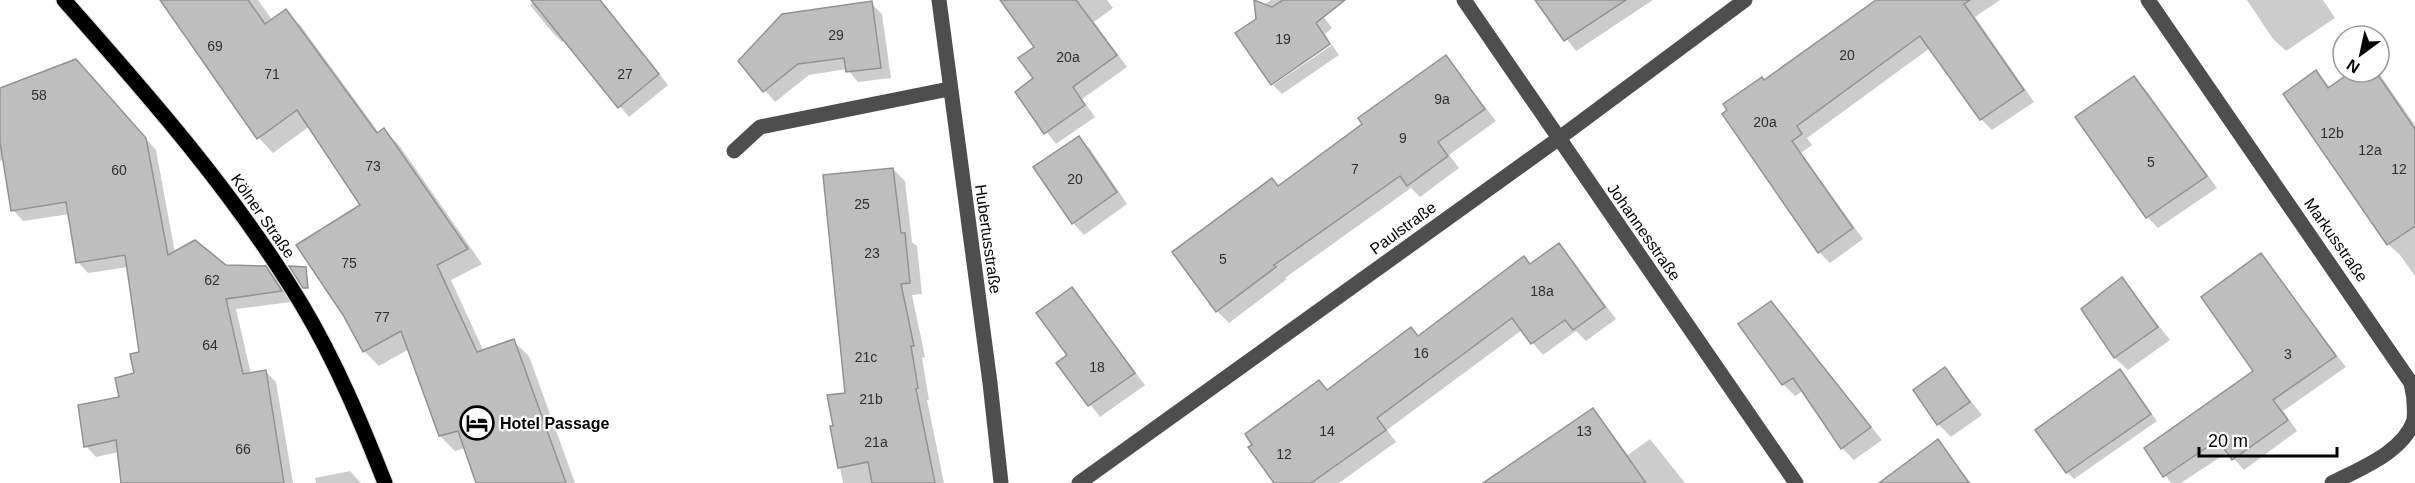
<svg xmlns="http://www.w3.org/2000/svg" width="2415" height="483" viewBox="0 0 2415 483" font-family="Helvetica,sans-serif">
  <rect width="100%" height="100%" fill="#fff"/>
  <g fill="#0003">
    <polygon points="162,0 258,0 273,21 286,11 301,26 379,133 384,130 399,145 482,264 451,280 484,352 513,341 529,356 575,483 478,483 465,448 455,451 440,436 409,349 379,366 364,351 362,205 310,126 273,153 259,138"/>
    <polygon points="536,0 600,0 668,85 629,117 565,40 562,42 552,32 530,5"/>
    <polygon points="1005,0 1107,0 1113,8 1094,22 1127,67 1082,99 1095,117 1056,144 1017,93 1035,78 1036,47"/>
    <polygon points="1271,0 1311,0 1332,28 1325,34 1330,42 1272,82 1256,10"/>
    <polygon points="1536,0 1653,0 1576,51"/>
    <polygon points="1878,0 2000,0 1975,17 2034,102 1992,130 1981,119 1930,48 1807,138 1812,145 1801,153 1863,239 1830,263 1819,252 1765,82"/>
    <polygon points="2247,0 2323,0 2335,18 2286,51 2273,39"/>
    <polygon points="871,3 882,14 891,78 858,82 847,69 809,75 775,102 740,61"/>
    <polygon points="1332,45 1339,55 1282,94 1273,85"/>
    <polygon points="1446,57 1496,121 1449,155 1459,168 1420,197 1411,188 1285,278 1287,279 1229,323 1217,311 1364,124"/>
    <polygon points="87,72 156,150 175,253 226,267 265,267 276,279 291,302 236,309 251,374 265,371 276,382 293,483 123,483 119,452 96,457 86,446 136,374 141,354 128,267 88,273 78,262 70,214 23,221 13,210 4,159 0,161 0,90"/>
    <polygon points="2316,72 2331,88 2353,72 2378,72 2415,125 2415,276 2400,255 2388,244"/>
    <polygon points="2134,78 2145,89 2217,188 2158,228 2147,217"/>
    <polygon points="1079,138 1090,149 1127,204 1084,235 1073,223"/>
    <polygon points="893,169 905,181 912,242 917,246 922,294 912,295 925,357 922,358 929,400 927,400 944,483 843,483 832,428 835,427 847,394"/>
    <polygon points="1559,245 1570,257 1616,319 1586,341 1576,331 1543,355 1522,330 1387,430 1396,442 1339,483 1276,483 1328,391 1411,329 1419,337"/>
    <polygon points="2261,255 2346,367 2283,411 2297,431 2244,470 2228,452 2181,483 2171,483 2146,448 2255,371"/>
    <polygon points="2122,279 2170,340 2128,370 2115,358 2083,310"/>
    <polygon points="1072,289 1145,385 1100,417 1058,363 1069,356"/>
    <polygon points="1770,303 1882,440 1854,460 1842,448 1803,391 1795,396 1783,384 1741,325"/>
    <polygon points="1945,369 1982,415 1951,437 1938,424 1915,391"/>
    <polygon points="2120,371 2157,421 2074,479 2067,472"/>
    <polygon points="1593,409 1628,455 1650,439 1685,483 1496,483"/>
    <polygon points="1937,441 1971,483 1881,483"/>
    <polygon points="350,471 361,483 316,483 315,478"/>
  </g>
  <g fill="#bebebe" stroke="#929292" stroke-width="1.5">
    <polygon points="160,0 248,0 265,24 286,9 377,133 384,128 468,249 437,265 477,352 514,339 566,483 476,483 458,431 439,436 401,331 363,352 343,315 296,245 360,205 297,110 257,139"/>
    <polygon points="531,0 600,0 659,74 618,108"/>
    <polygon points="1000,0 1076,0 1117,55 1073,87 1085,105 1044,134 1015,92 1033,78 1018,58 1034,47"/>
    <polygon points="1254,0 1272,7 1283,0 1345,0 1316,23 1330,44 1271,85 1235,33 1256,19"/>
    <polygon points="1535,0 1626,0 1564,41"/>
    <polygon points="1876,0 1970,0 1964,4 2024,90 1980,120 1920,36 1797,126 1802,134 1792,141 1853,228 1818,253 1722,114 1727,110 1723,104 1762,77 1764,80"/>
    <polygon points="872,1 881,68 846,72 844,58 798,64 763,92 738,61 782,14"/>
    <polygon points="1446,55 1485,109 1438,142 1448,156 1407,186 1400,176 1274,265 1276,267 1216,312 1172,252 1272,178 1278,186 1362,124 1358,118"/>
    <polygon points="76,59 146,138 168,255 195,240 226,265 266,266 282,291 226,299 243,374 266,370 284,483 121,483 116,440 84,447 78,405 119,397 115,378 134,373 130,354 139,352 125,255 76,263 66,202 11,211 0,142 0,88"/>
    <polygon points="2316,70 2328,88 2351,72 2376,72 2415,129 2415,226 2387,245 2283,94"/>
    <polygon points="2134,76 2207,176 2146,218 2075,117"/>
    <polygon points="1079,136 1117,192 1072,224 1033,167"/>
    <polygon points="893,168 901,233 905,233 910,283 901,284 914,346 911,346 918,388 916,389 935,483 872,483 868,462 838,468 830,426 833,426 827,395 845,393 823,175"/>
    <polygon points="1559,243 1605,307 1573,330 1565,320 1531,344 1512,318 1377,418 1386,430 1311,483 1274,483 1248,447 1252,445 1245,434 1319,380 1327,390 1411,327 1418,336 1524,256 1530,264"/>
    <polygon points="2261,253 2336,356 2273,400 2288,420 2232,460 2218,440 2163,477 2144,448 2253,371 2201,297"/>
    <polygon points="289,266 306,267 308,288 303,288"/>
    <polygon points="2122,277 2158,327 2114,358 2081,309"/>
    <polygon points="1072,287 1135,373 1088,406 1056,363 1067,355 1036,313"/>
    <polygon points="1771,301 1871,427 1841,449 1793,378 1782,385 1738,324"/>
    <polygon points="1945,367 1970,402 1937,425 1913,390"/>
    <polygon points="2120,369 2151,414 2066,473 2035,430"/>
    <polygon points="1593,408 1646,483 1483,483"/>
    <polygon points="1938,439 1969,483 1879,483"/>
  </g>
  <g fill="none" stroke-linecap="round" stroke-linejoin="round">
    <defs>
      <path id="major" d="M64,0C149,96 236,195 302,305C336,362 361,422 385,483"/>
    </defs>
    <use href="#major" stroke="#dbdbdb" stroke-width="17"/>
    <g stroke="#4e4e4e" stroke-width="15">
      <polyline points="939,0 990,383 1001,483"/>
      <polyline points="1464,0 1796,483"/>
      <path d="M2148,0L2411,383C2414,395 2415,408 2414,420C2404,452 2359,469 2332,483"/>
      <polyline points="734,151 760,127 949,89"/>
      <polyline points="1079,483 1558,139 1745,0"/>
    </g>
    <use href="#major" stroke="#000" stroke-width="15"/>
  </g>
  <defs>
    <symbol id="hotel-ring" viewBox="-11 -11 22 22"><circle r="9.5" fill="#fff" stroke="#000" stroke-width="1.5"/><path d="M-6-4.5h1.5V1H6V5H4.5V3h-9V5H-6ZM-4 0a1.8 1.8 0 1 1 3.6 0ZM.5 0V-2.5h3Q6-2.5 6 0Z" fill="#000"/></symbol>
  </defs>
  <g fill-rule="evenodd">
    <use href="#hotel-ring" x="458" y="404" width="38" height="38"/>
  </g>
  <g text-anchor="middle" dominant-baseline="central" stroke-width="4.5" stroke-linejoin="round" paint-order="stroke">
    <g font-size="14" fill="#303030">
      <text x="836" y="35">29</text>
      <text x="1283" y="39">19</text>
      <text x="215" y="46">69</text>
      <text x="1847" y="55">20</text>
      <text x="1068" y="57">20a</text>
      <text x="272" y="74">71</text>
      <text x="625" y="74">27</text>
      <text x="39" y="95">58</text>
      <text x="1442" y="99">9a</text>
      <text x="1765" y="122">20a</text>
      <text x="2332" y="133">12b</text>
      <text x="1403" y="138">9</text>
      <text x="2370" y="150">12a</text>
      <text x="2151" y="162">5</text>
      <text x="373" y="166">73</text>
      <text x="1355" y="169">7</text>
      <text x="2399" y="169">12</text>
      <text x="119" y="170">60</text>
      <text x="1075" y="179">20</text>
      <text x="862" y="204">25</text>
      <text x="872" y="253">23</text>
      <text x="1223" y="259">5</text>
      <text x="349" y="263">75</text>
      <text x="212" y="280">62</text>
      <text x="1542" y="291">18a</text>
      <text x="382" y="317">77</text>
      <text x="210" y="345">64</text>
      <text x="1421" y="353">16</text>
      <text x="2288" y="354">3</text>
      <text x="866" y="357">21c</text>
      <text x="1097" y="367">18</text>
      <text x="871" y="399">21b</text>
      <text x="1327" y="431">14</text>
      <text x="1584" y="431">13</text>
      <text x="876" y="442">21a</text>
      <text x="243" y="449">66</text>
      <text x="1284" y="454">12</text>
    </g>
    <g font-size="16" fill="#000" stroke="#fff">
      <text transform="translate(263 216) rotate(55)">Kölner Straße</text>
      <text transform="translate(1403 228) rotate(-36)">Paulstraße</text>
      <text transform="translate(1644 232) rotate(55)">Johannesstraße</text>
      <text transform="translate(988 239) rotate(82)">Hubertusstraße</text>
      <text transform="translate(2336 240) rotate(55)">Markusstraße</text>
    </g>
    <g font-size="16" font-weight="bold" fill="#000" stroke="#fff" text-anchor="start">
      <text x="500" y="423">Hotel Passage</text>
    </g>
  </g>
  <g transform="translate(2361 54) rotate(213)"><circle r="28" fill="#ffffff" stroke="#999999" stroke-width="1.5"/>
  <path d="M0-4.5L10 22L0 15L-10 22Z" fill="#000000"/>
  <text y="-9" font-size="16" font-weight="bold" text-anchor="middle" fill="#000000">N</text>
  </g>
  <path d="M2199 447v9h138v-9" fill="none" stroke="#000000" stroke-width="3"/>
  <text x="2208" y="447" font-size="18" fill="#000000" stroke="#ffffff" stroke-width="4.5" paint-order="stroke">20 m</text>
</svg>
